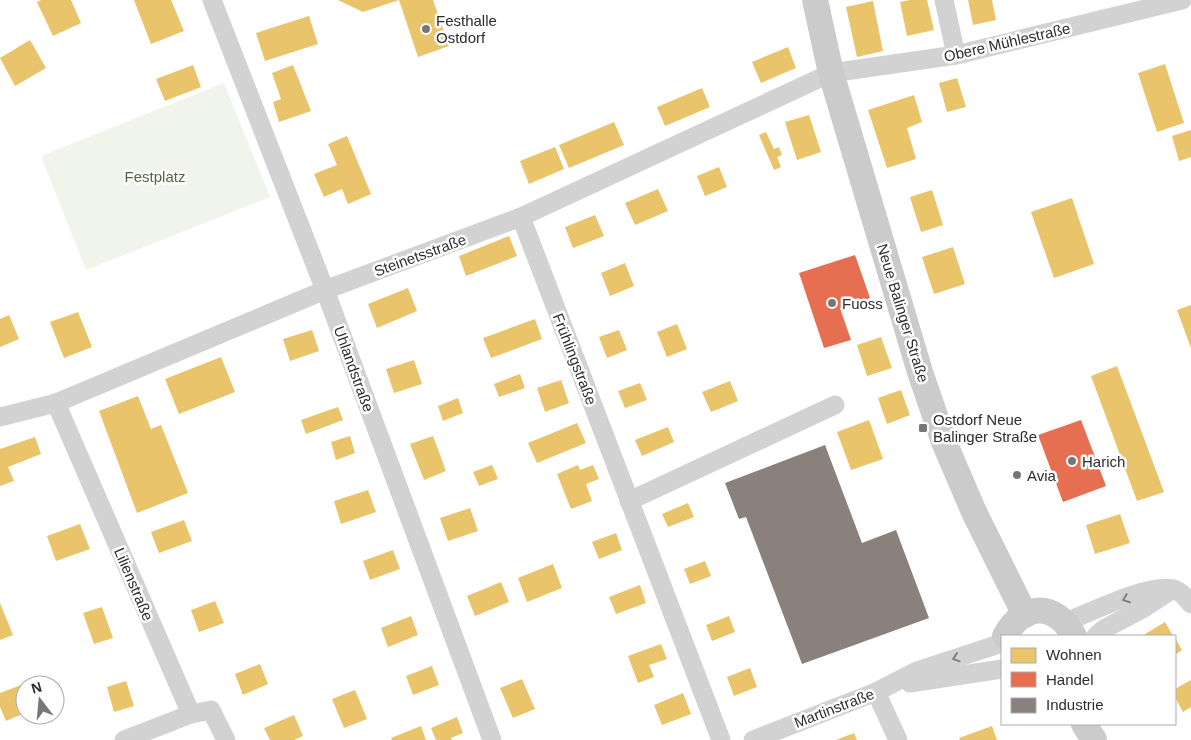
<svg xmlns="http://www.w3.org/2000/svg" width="1191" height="740" viewBox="0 0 1191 740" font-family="Arial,sans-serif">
  <rect width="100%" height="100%" fill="#fff"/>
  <polygon fill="#f0f4eb" points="224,83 270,197 86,270 41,156"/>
  <g fill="#e9c46a">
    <polygon points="41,0 71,0 81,23 53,36 37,2"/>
    <polygon points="134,0 171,0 184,31 151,44"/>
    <polygon points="338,0 433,0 449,46 418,57 399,0 363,12"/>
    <polygon points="910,0 927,0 934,30 907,36 900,2"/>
    <polygon points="968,0 992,0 996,20 973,25"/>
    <polygon points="873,1 883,51 857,57 846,7"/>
    <polygon points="309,16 318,44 265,61 256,33"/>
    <polygon points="30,40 46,68 15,86 0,58"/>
    <polygon points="788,47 796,68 761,83 752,62"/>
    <polygon points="1165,64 1184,123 1157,132 1138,73"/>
    <polygon points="193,65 201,87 165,101 156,79"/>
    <polygon points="293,65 311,111 279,122 273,102 281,99 272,73"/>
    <polygon points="957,78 966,107 947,112 939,83"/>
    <polygon points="702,88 710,107 665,126 657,107"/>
    <polygon points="914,95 922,122 907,128 916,159 887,168 868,110"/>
    <polygon points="809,115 821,152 797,160 785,122"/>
    <polygon points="614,122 624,145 569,168 559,145"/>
    <polygon points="1191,130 1191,157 1179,161 1172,136"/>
    <polygon points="766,132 774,149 779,147 782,155 777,157 781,167 774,170 759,135"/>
    <polygon points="347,136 371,194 348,204 342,189 324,197 314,174 337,165 328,144"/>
    <polygon points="555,147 564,169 529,184 520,161"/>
    <polygon points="719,167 727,187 705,196 697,176"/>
    <polygon points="658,189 668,211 635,225 625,203"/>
    <polygon points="932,190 943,225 921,232 910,197"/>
    <polygon points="1072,198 1094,264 1054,278 1031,212"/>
    <polygon points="595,215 604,236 573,248 565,227"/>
    <polygon points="509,236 517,256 466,276 459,256"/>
    <polygon points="953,247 965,284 934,294 922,257"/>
    <polygon points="625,263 634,286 610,296 601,273"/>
    <polygon points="408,288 417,311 377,328 368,304"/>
    <polygon points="1191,305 1191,348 1177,310"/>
    <polygon points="78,312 92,347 64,358 50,322"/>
    <polygon points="9,315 19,339 0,347 0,319"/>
    <polygon points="535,319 542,339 491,358 483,338"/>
    <polygon points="677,324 687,349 667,357 657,332"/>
    <polygon points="312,330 319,351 290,361 283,339"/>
    <polygon points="619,330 627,350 607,358 599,337"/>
    <polygon points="881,337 892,368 867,376 857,345"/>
    <polygon points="221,357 235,392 179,414 165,379"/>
    <polygon points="414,360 422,384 394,393 386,369"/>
    <polygon points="1117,366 1164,492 1137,501 1091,376"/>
    <polygon points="520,374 525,388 499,397 494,384"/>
    <polygon points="561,380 569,403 545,412 537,388"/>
    <polygon points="730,381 738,401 711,412 702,392"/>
    <polygon points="640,383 647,400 625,408 618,391"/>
    <polygon points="901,390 910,415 887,424 878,398"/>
    <polygon points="138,396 151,429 161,425 188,493 137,513 99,411"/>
    <polygon points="458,398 463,413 443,421 438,406"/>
    <polygon points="338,407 343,420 306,434 301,420"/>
    <polygon points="869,420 883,459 851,470 837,432"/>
    <polygon points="577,423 586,443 537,463 528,443"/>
    <polygon points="668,427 674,442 642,456 635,440"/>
    <polygon points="350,436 355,453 336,460 331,442"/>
    <polygon points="433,436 446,471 424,480 410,444"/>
    <polygon points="35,437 41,454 8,467 14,481 0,486 0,449"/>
    <polygon points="492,465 498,479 479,486 473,472"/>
    <polygon points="578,465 580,470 593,465 599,479 586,484 592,501 571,509 557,474"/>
    <polygon points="368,490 376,512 341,524 334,501"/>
    <polygon points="688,503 694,517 668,527 662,514"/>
    <polygon points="470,508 478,531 448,541 440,518"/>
    <polygon points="1120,514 1130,543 1095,554 1086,525"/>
    <polygon points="184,520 192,541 159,553 151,532"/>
    <polygon points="80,524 90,549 56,561 47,536"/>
    <polygon points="616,533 622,550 599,559 592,542"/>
    <polygon points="393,550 400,569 370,580 363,561"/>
    <polygon points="705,561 711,576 690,584 684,569"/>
    <polygon points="553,564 562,588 527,602 518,578"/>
    <polygon points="501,582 509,602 475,616 467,596"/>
    <polygon points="640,585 646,603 616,614 609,597"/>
    <polygon points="215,601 224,623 199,632 191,610"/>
    <polygon points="0,603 13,635 0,640"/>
    <polygon points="102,607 113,638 94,644 83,613"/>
    <polygon points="411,616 418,635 388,647 381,628"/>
    <polygon points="729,616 735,632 712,641 706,625"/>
    <polygon points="1165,622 1173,636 1142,636"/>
    <polygon points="1175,638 1182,650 1175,655"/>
    <polygon points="661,644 667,659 649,665 654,677 638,683 628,656"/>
    <polygon points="260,664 268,684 243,695 235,674"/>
    <polygon points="432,666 439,685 413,695 406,676"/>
    <polygon points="750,668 757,687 734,696 727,677"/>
    <polygon points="522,679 535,709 513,718 500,688"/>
    <polygon points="1191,680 1191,707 1183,712 1175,697 1175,689"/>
    <polygon points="126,681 134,706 114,712 107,687"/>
    <polygon points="29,682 30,685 25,685 25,713 6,721 0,707 0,693"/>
    <polygon points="355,690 367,719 344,728 332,699"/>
    <polygon points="683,693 691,714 662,725 654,705"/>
    <polygon points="294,715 303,736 294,740 270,740 264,728"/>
    <polygon points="457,717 463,733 451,738 452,740 436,740 431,728"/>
    <polygon points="421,726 426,740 392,740 391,738"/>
    <polygon points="992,726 997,740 960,740 959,738"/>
    <polygon points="854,733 857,740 836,740"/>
  </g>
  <g fill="#e76f51">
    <polygon points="855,255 870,298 840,308 851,340 824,348 799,273"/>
    <polygon points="1081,420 1106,486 1063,502 1038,435"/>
  </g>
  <polygon fill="#8a817c" points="825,445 862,543 896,530 929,618 802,664 746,517 739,519 725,483"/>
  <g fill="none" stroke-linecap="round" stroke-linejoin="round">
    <g stroke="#d2d2d2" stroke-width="19">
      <polyline points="212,0 325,290 492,740"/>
      <polyline points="944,0 956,55"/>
      <polyline points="521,217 721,740"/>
      <polyline points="56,403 191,714 211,710 226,740"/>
      <polyline points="0,417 56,403 325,290 521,217 831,73 956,55 1182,0"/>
      <polyline points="629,501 835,405"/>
      <path d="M1066,622C1091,612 1149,583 1173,589C1181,591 1186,598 1191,604"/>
      <polyline points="1096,636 1104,629 1144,608 1173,589"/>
      <polyline points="910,683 1002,669"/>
      <polyline points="876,692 898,740"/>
      <polyline points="124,740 191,714"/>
      <polyline points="753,740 876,692 917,671 1002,643"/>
    </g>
    <g stroke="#cbcbcb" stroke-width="26">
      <polyline points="815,0 831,73 920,372 944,442 974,512 1025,615"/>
      <path d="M1005,636C1024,602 1055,602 1074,636"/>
      <polyline points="1084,724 1094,740"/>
    </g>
  </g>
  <defs><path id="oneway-chevron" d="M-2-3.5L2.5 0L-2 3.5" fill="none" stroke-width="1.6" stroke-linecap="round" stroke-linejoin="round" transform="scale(1.25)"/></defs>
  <g stroke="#808080">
    <use href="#oneway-chevron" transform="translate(1126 599) rotate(159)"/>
    <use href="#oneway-chevron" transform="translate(956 658) rotate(162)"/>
  </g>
  <g fill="#767676" stroke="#fff" stroke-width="2">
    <circle cx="426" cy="29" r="5"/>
    <circle cx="832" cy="303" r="5"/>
    <rect x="918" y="423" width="10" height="10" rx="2.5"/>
    <circle cx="1072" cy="461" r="5"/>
    <circle cx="1017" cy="475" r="5"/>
  </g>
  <g text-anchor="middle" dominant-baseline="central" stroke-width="5" stroke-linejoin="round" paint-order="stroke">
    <g font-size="15" fill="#2d2d2d" stroke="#fff" text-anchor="start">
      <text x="436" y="20">Festhalle<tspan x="436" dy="17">Ostdorf</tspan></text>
      <text x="842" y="303">Fuoss</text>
      <text x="933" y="419">Ostdorf Neue<tspan x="933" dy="17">Balinger Straße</tspan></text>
      <text x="1082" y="461">Harich</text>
      <text x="1027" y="475">Avia</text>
    </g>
    <g font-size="15" fill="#2d2d2d" stroke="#fff">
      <text transform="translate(1007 42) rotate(-13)">Obere Mühlestraße</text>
      <text transform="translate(420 255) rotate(-20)">Steinetsstraße</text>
      <text transform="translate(903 313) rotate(73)">Neue Balinger Straße</text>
      <text transform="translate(575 359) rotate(69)">Frühlingstraße</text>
      <text transform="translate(354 369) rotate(70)">Uhlandstraße</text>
      <text transform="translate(134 584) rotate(67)">Lilienstraße</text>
      <text transform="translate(834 708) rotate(-21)">Martinstraße</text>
    </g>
    <g font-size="15" fill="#4f693a" stroke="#fff">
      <text x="155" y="176">Festplatz</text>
    </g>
  </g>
  <rect x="1001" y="635" width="175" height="90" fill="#ffffff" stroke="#ababab"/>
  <rect x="1011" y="648" width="25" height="15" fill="#e9c46a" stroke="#ababab"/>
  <text x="1046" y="660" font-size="15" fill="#2d2d2d">Wohnen</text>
  <rect x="1011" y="672" width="25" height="15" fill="#e76f51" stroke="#ababab"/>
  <text x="1046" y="685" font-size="15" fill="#2d2d2d">Handel</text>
  <rect x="1011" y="698" width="25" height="15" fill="#8a817c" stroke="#ababab"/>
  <text x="1046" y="710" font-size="15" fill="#2d2d2d">Industrie</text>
  <g transform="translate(40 700) rotate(344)"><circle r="24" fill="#ffffff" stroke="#ababab"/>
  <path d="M0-4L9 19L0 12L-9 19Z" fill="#767676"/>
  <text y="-8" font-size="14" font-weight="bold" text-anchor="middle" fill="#2d2d2d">N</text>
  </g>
</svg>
